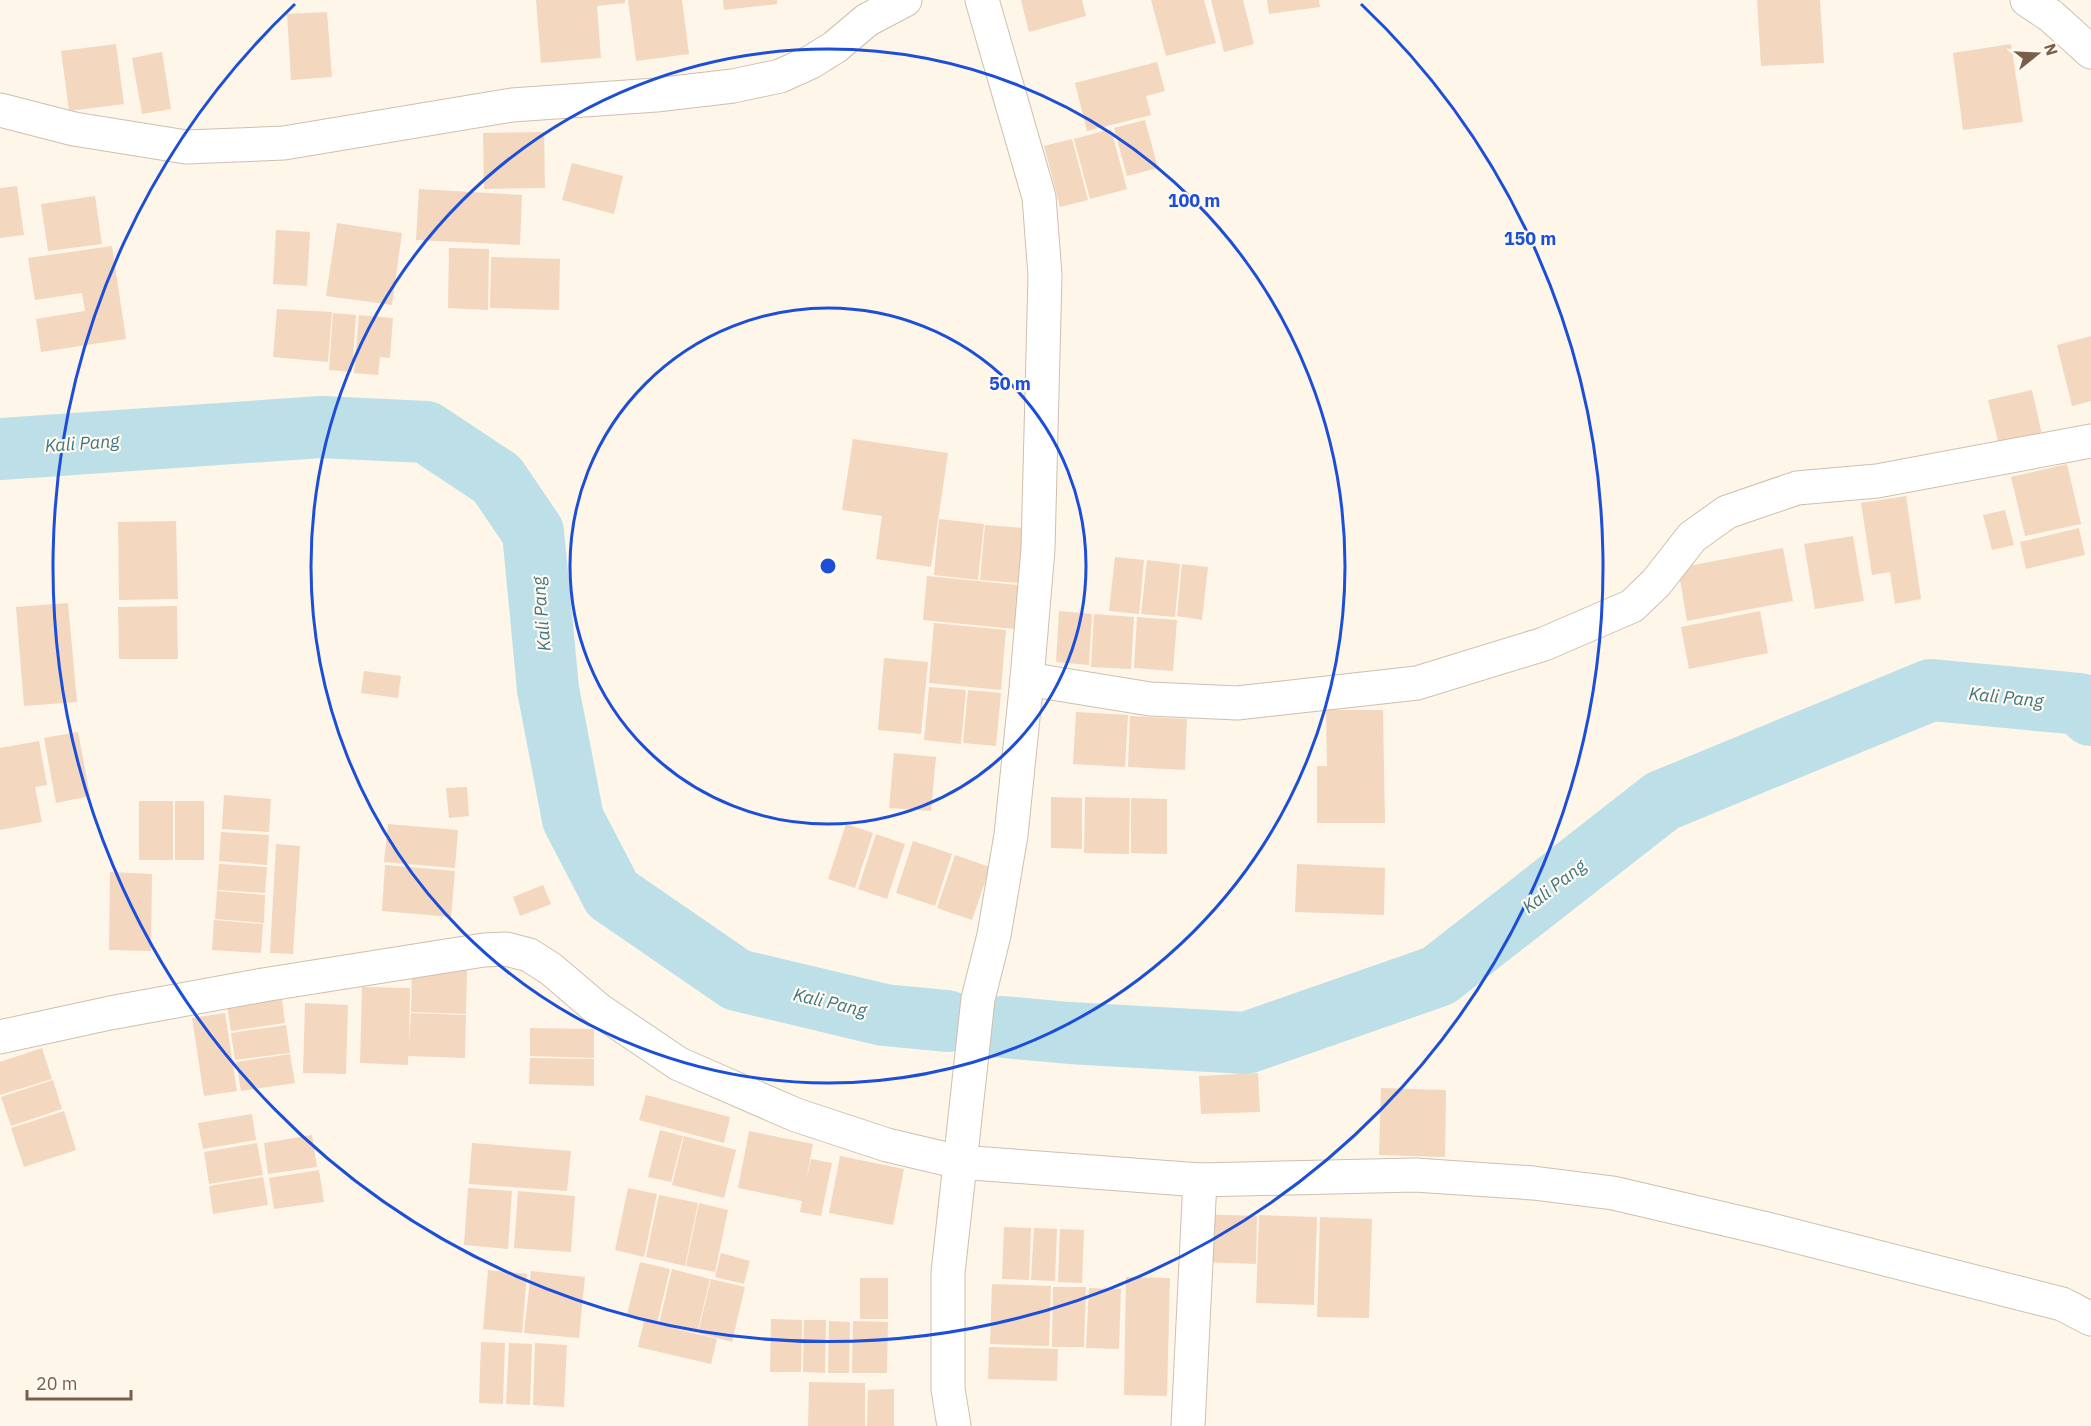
<svg xmlns="http://www.w3.org/2000/svg" width="2091" height="1426" viewBox="0 0 2091 1426" font-family="'IBM Plex Sans',sans-serif">
  <rect width="100%" height="100%" fill="#fdf6e9"/>
  <g fill="none" stroke-linecap="round" stroke-linejoin="round">
    <g stroke="#bcdfe8" stroke-width="62">
      <polyline points="0,449 321,427 426,432 497,479 533,532 548,689 573,819 612,894 737,980 884,1015 947,1021"/>
      <polyline points="1003,1027 1069,1033 1246,1043 1438,976 1662,801 1931,690 2080,704 2091,715"/>
    </g>
  </g>
  <g fill="#f3d7bf">
    <polygon points="536,0 625,0 625,3 597,6 601,58 541,63"/>
    <polygon points="628,0 682,0 689,54 636,61"/>
    <polygon points="723,0 777,0 777,4 724,10"/>
    <polygon points="1021,0 1082,0 1086,16 1029,32"/>
    <polygon points="1151,0 1204,0 1216,43 1166,56"/>
    <polygon points="1211,0 1243,0 1254,44 1224,52"/>
    <polygon points="1267,0 1319,0 1320,7 1269,14"/>
    <polygon points="1757,0 1820,0 1824,63 1761,66"/>
    <polygon points="327,12 332,77 291,80 287,14"/>
    <polygon points="116,44 124,104 69,111 61,51"/>
    <polygon points="2011,44 2023,122 1963,130 1953,53"/>
    <polygon points="162,52 171,109 142,114 132,58"/>
    <polygon points="1157,62 1165,91 1146,96 1151,115 1087,131 1075,83"/>
    <polygon points="1145,120 1158,168 1127,176 1114,128"/>
    <polygon points="1111,129 1127,189 1090,199 1074,139"/>
    <polygon points="544,132 545,188 484,189 483,133"/>
    <polygon points="1072,139 1088,200 1060,207 1044,146"/>
    <polygon points="572,163 623,176 614,214 562,200"/>
    <polygon points="17,186 24,235 0,238 0,188"/>
    <polygon points="419,189 522,195 520,245 416,240"/>
    <polygon points="95,196 102,244 48,251 41,204"/>
    <polygon points="337,223 402,233 392,305 326,296"/>
    <polygon points="276,230 310,232 307,286 273,284"/>
    <polygon points="112,246 126,339 41,352 36,319 85,311 82,293 35,300 28,258"/>
    <polygon points="449,248 489,249 488,310 448,308"/>
    <polygon points="491,257 560,259 559,310 490,308"/>
    <polygon points="277,309 332,312 328,362 273,357"/>
    <polygon points="333,313 356,315 352,372 329,370"/>
    <polygon points="359,315 393,318 390,358 380,357 378,375 354,373"/>
    <polygon points="2091,336 2091,401 2072,406 2057,345"/>
    <polygon points="2032,390 2043,439 2000,449 1988,400"/>
    <polygon points="853,439 948,453 931,567 876,559 882,516 842,510"/>
    <polygon points="2067,464 2081,524 2025,536 2011,477"/>
    <polygon points="1906,496 1921,599 1895,604 1890,572 1872,575 1861,503"/>
    <polygon points="2005,510 2014,545 1992,550 1983,515"/>
    <polygon points="939,519 984,524 978,580 934,575"/>
    <polygon points="176,521 178,599 119,600 118,522"/>
    <polygon points="985,525 1024,528 1019,583 980,580"/>
    <polygon points="2079,528 2085,555 2026,569 2020,542"/>
    <polygon points="1853,536 1864,601 1815,609 1804,544"/>
    <polygon points="1783,548 1793,601 1687,621 1678,568"/>
    <polygon points="1115,557 1144,560 1139,614 1109,611"/>
    <polygon points="1147,560 1180,564 1175,617 1141,614"/>
    <polygon points="1182,564 1208,567 1202,620 1177,616"/>
    <polygon points="927,576 1019,585 1015,629 923,620"/>
    <polygon points="68,603 77,702 24,706 16,607"/>
    <polygon points="177,606 178,659 119,659 118,607"/>
    <polygon points="1059,611 1092,614 1089,665 1056,662"/>
    <polygon points="1760,611 1768,653 1689,669 1681,627"/>
    <polygon points="1094,614 1134,617 1131,669 1091,667"/>
    <polygon points="1137,617 1177,620 1173,671 1134,668"/>
    <polygon points="934,623 1006,630 1001,690 929,683"/>
    <polygon points="884,658 928,662 921,734 878,730"/>
    <polygon points="364,671 401,676 398,698 361,693"/>
    <polygon points="929,687 966,690 961,744 924,740"/>
    <polygon points="968,690 1001,693 996,746 963,743"/>
    <polygon points="1326,710 1383,710 1385,823 1317,823 1317,766 1327,766"/>
    <polygon points="1076,712 1128,715 1125,767 1073,764"/>
    <polygon points="1130,716 1187,719 1185,770 1128,767"/>
    <polygon points="78,732 90,796 56,803 44,738"/>
    <polygon points="39,741 47,785 35,787 42,822 0,830 0,748"/>
    <polygon points="894,753 936,757 931,811 889,808"/>
    <polygon points="467,787 469,816 449,818 446,788"/>
    <polygon points="224,795 271,799 269,832 222,829"/>
    <polygon points="1051,797 1082,798 1082,849 1051,848"/>
    <polygon points="1085,797 1130,798 1129,854 1084,853"/>
    <polygon points="1131,798 1167,799 1167,854 1131,853"/>
    <rect x="139" y="801" width="34" height="59"/>
    <rect x="175" y="801" width="29" height="59"/>
    <polygon points="388,824 458,830 455,868 384,862"/>
    <polygon points="846,824 873,833 855,888 828,879"/>
    <polygon points="221,832 269,835 267,865 219,861"/>
    <polygon points="876,834 905,844 887,899 858,889"/>
    <polygon points="913,841 952,854 935,906 896,893"/>
    <polygon points="276,844 300,846 293,954 270,953"/>
    <polygon points="955,855 990,867 972,920 937,908"/>
    <polygon points="219,864 267,867 265,893 217,890"/>
    <polygon points="1297,864 1385,868 1384,915 1295,912"/>
    <polygon points="385,865 455,871 451,917 382,911"/>
    <polygon points="110,872 152,874 151,951 109,950"/>
    <polygon points="543,885 551,904 520,916 513,897"/>
    <polygon points="217,891 265,895 264,923 215,919"/>
    <polygon points="214,920 263,924 261,953 212,950"/>
    <polygon points="412,969 467,971 466,1014 411,1012"/>
    <polygon points="362,987 410,988 409,1042 411,1013 466,1015 465,1058 408,1056 408,1065 360,1063"/>
    <polygon points="281,991 285,1023 231,1031 226,999"/>
    <polygon points="305,1003 348,1005 346,1074 303,1073"/>
    <polygon points="225,1013 237,1091 204,1096 192,1018"/>
    <polygon points="286,1025 290,1053 235,1060 231,1033"/>
    <polygon points="530,1028 594,1029 594,1058 530,1056"/>
    <polygon points="42,1048 52,1079 0,1095 0,1062"/>
    <polygon points="290,1054 295,1083 241,1091 236,1062"/>
    <polygon points="530,1058 594,1059 594,1086 529,1084"/>
    <polygon points="1258,1073 1260,1112 1201,1114 1199,1076"/>
    <polygon points="53,1080 62,1109 11,1126 1,1097"/>
    <polygon points="1381,1088 1446,1090 1445,1157 1379,1155"/>
    <polygon points="646,1095 730,1117 724,1143 639,1120"/>
    <polygon points="64,1111 76,1150 24,1167 11,1128"/>
    <polygon points="252,1114 256,1140 203,1149 198,1123"/>
    <polygon points="660,1130 683,1136 671,1182 648,1177"/>
    <polygon points="749,1131 813,1144 806,1181 811,1159 832,1163 821,1216 800,1212 802,1201 738,1188"/>
    <polygon points="312,1135 317,1167 268,1174 264,1143"/>
    <polygon points="684,1136 736,1150 724,1198 672,1185"/>
    <polygon points="257,1143 263,1175 209,1184 204,1152"/>
    <polygon points="472,1143 571,1151 567,1191 469,1184"/>
    <polygon points="840,1156 904,1169 893,1225 829,1213"/>
    <polygon points="319,1170 324,1202 274,1209 269,1178"/>
    <polygon points="263,1177 268,1205 213,1214 209,1186"/>
    <polygon points="468,1188 512,1191 508,1249 464,1245"/>
    <polygon points="628,1188 657,1194 644,1257 615,1250"/>
    <polygon points="518,1191 575,1196 571,1252 514,1248"/>
    <polygon points="659,1195 698,1203 685,1266 646,1257"/>
    <polygon points="699,1203 728,1210 715,1272 686,1266"/>
    <polygon points="1201,1214 1257,1216 1256,1264 1200,1262"/>
    <polygon points="1259,1215 1317,1217 1314,1305 1256,1303"/>
    <polygon points="1320,1217 1372,1219 1369,1318 1317,1317"/>
    <polygon points="1004,1227 1031,1228 1029,1280 1002,1279"/>
    <polygon points="1034,1228 1057,1229 1055,1281 1031,1280"/>
    <polygon points="1060,1229 1084,1230 1082,1283 1058,1282"/>
    <polygon points="721,1253 750,1261 744,1284 715,1277"/>
    <polygon points="640,1262 670,1269 657,1323 627,1315"/>
    <polygon points="672,1269 710,1279 697,1333 659,1324"/>
    <polygon points="488,1270 527,1274 522,1333 483,1329"/>
    <polygon points="531,1271 585,1277 579,1338 524,1333"/>
    <polygon points="1126,1277 1170,1278 1167,1396 1124,1395"/>
    <rect x="860" y="1278" width="28" height="41"/>
    <polygon points="711,1279 745,1287 732,1342 698,1333"/>
    <polygon points="992,1284 1051,1286 1049,1346 990,1344"/>
    <polygon points="1053,1287 1086,1287 1084,1347 1052,1347"/>
    <polygon points="1089,1288 1121,1289 1119,1349 1086,1348"/>
    <polygon points="771,1319 802,1320 801,1372 770,1372"/>
    <polygon points="804,1320 826,1320 825,1373 803,1372"/>
    <polygon points="644,1321 717,1339 711,1364 638,1347"/>
    <polygon points="829,1321 850,1322 849,1373 828,1373"/>
    <polygon points="853,1321 888,1322 887,1373 852,1373"/>
    <polygon points="481,1342 505,1343 503,1404 479,1403"/>
    <polygon points="509,1343 532,1344 530,1405 506,1404"/>
    <polygon points="535,1343 567,1345 564,1407 533,1405"/>
    <polygon points="989,1347 1058,1349 1057,1381 988,1379"/>
    <polygon points="809,1382 865,1383 865,1426 808,1426"/>
    <polygon points="894,1389 894,1426 867,1426 868,1390"/>
  </g>
  <g fill="none" stroke-linecap="round" stroke-linejoin="round">
    <defs>
      <g id="minor">
        <polyline points="2027,0 2051,16 2091,52"/>
        <polyline points="0,110 74,129 186,147 284,143 512,105 656,95 733,86 780,76 811,62 835,47 867,20 905,0"/>
        <polyline points="1027,679 1150,699 1237,703 1417,683 1544,644 1632,606 1656,583 1692,537 1727,512 1797,488 1877,481 2091,441"/>
        <polyline points="0,1037 110,1013 263,985 484,950 506,949 529,955 551,969 599,1010 679,1064 796,1115 887,1145 959,1162 1200,1180 1415,1175 1533,1183 1613,1193 1763,1228 2062,1304 2091,1319"/>
        <polyline points="954,1426 948,1389 948,1273 978,999 994,935 1011,835 1027,679 1038,549 1045,275 1039,197 982,0"/>
        <polyline points="1188,1426 1200,1180"/>
      </g>
    </defs>
    <use href="#minor" stroke="#d0bfad" stroke-width="35"/>
    <use href="#minor" stroke="#fff" stroke-width="33"/>
  </g>
  <g fill="none" stroke="#1d4ed8" stroke-width="3">
    <circle cx="828" cy="566" r="258"/>
    <circle cx="828" cy="566" r="517"/>
    <path d="M1361 4A775 775 0 1 1 295 4"/>
  </g>
  <g text-anchor="middle" dominant-baseline="central" stroke-width="4.5" stroke-linejoin="round" paint-order="stroke">
    <g font-size="18" font-style="italic" fill="#417685" stroke="#fffaf0">
      <text transform="translate(82 443) rotate(-4)">Kali Pang</text>
      <text transform="translate(541 614) rotate(-95)">Kali Pang</text>
      <text transform="translate(2006 697) rotate(6)">Kali Pang</text>
      <text transform="translate(1554 886) rotate(-38)">Kali Pang</text>
      <text transform="translate(830 1002) rotate(13)">Kali Pang</text>
    </g>
  </g>
  <circle cx="828" cy="566" r="9" fill="#1d4ed8" stroke="#fffaf0" stroke-width="3"/>
  <g font-size="18" text-anchor="middle" font-weight="bold" fill="#1d4ed8" stroke="#fffaf0" stroke-width="4.5" stroke-linejoin="round" paint-order="stroke">
    <text x="1194" y="207">100 m</text>
    <text x="1530" y="245">150 m</text>
    <text x="1010" y="390">50 m</text>
  </g>
  <g transform="translate(2037 54) rotate(72)" stroke="#fffaf0" stroke-width="4.5" paint-order="stroke">
  <path d="M0-4.5L10 22L0 15L-10 22Z" fill="#795e4b"/>
  <text y="-9" font-size="16" font-weight="bold" text-anchor="middle" fill="#795e4b">N</text>
  </g>
  <path d="M27 1390v9h104v-9" fill="none" stroke="#795e4b" stroke-width="3"/>
  <text x="36" y="1390" font-size="18" fill="#795e4b" stroke="#fffaf0" stroke-width="4.5" paint-order="stroke">20 m</text>
</svg>
